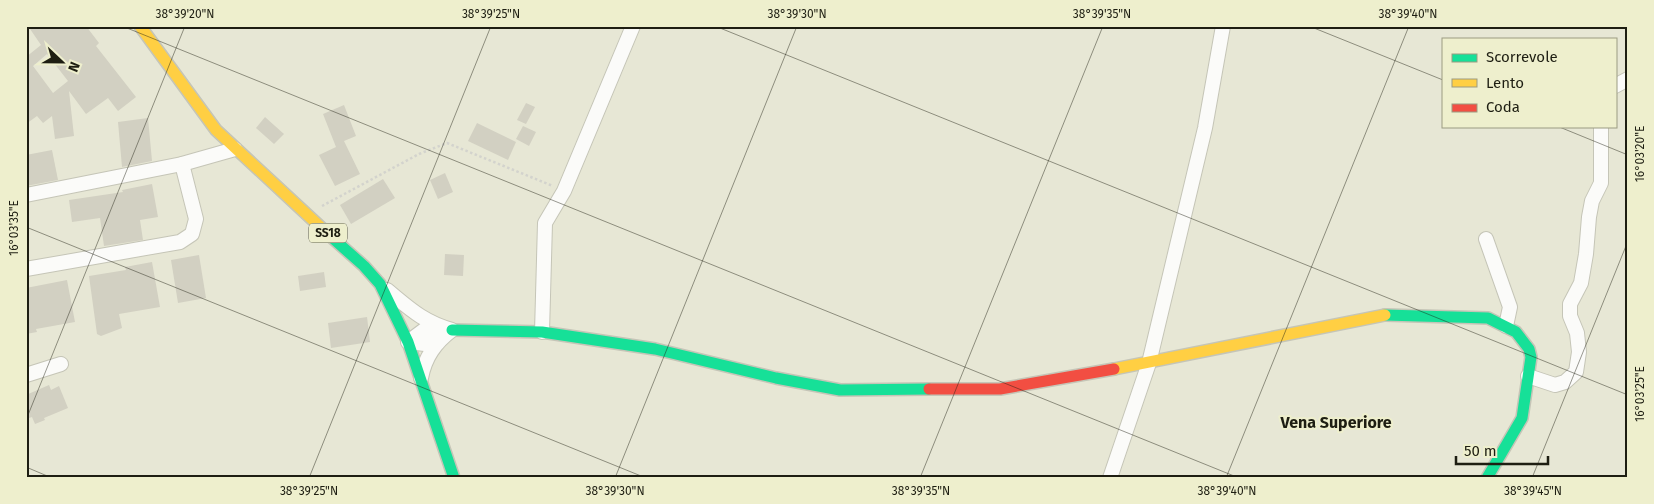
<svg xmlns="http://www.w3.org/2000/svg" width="1654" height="504" viewBox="0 0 1654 504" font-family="'Fira Sans',sans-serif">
  <rect width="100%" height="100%" fill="#e7e7d5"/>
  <g fill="#d2d0c2" fill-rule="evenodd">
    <path d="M28,26H86L99,43L96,46L136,97L118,111L108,98L86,114L69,91L74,136L55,139L52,116L43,123L37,116L26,124V57L41,45ZM47,54L68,81L53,93L33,66Z"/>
    <polygon points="526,103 535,107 526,124 517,120"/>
    <polygon points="344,105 356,136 344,141 360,174 335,186 319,155 336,147 323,114"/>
    <polygon points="265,117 284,134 274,144 256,128"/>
    <polygon points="148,118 152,161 122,167 118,122"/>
    <polygon points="477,123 516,142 508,160 468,141"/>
    <polygon points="523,126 536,132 529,146 516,139"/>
    <polygon points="52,150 58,180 26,186 26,155"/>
    <polygon points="445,173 453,192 438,199 430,180"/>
    <polygon points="383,179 395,198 351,224 340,205"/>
    <polygon points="152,184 158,217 140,220 143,240 104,246 100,218 72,222 69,200 123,192 122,190"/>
    <polygon points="445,254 464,255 463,276 444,275"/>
    <polygon points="199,255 206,298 178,303 171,260"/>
    <polygon points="152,262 160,307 119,314 122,328 101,336 97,334 89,276 126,270 125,267"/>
    <polygon points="324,272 326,287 300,291 298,276"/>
    <polygon points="67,280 75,322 36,329 37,332 26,334 26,288"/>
    <polygon points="367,317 370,342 331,348 328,323"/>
    <polygon points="49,385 51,390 59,386 68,408 44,418 45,420 35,424 32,417 26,419 26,395"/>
  </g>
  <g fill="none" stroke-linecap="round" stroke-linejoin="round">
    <defs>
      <g id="street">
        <polyline points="1615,86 1628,79"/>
        <polyline points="26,195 182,164 235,149"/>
        <polyline points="1486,239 1510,307 1506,326"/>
        <polyline points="26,269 180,242 192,234 196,219 182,164"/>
        <path d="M387,290C409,308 423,322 452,330C435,343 425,357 421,378"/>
        <polyline points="440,327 424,330 408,342 425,344 441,337"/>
        <polyline points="542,332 545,223 564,191 633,26"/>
        <polyline points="26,375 61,364"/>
        <polyline points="1528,376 1555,385 1565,382 1576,372 1579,352 1577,333 1570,316 1570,304 1581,283 1586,254 1589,217 1592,201 1601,183 1601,126"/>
        <polyline points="1110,478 1149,363 1205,128 1223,26"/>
      </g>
      <g id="fast">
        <polyline points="328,234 364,266 380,284 408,342 454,478"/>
        <polyline points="1385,315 1488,318 1516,332 1529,349 1531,357 1522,418 1487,478"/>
        <polyline points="452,330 542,332 655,349 776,378 840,390 929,389"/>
      </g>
      <g id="slow">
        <polyline points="140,26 216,130 328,234"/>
        <polyline points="1114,369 1385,315"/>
      </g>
      <polyline id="jam" points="929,389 1000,389 1114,369"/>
    </defs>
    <use href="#street" stroke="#c5c5b7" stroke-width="16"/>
    <use href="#fast" stroke="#c5c5b7" stroke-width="14"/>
    <use href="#slow" stroke="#c5c5b7" stroke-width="14"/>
    <use href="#jam" stroke="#c5c5b7" stroke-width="14"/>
    <polyline stroke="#d3d3cd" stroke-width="2.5" stroke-dasharray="2.5 2.5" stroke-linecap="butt" points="322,206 419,154 447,143 553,186"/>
    <use href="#street" stroke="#fbfbf9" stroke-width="14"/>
    <use href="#fast" stroke="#16e098" stroke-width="11"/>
    <use href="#slow" stroke="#ffcf43" stroke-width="11"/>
    <use href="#jam" stroke="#f24e42" stroke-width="11"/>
  </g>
  <path fill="none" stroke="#1e1e12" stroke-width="1" stroke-opacity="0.45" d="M122,26L1239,478M715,26L1628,395M1309,26L1443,80M1557,126L1628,155M26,227L646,478M26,420L185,26M26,467L52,478M309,478L491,26M615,478L797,26M920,478L1103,26M1226,478L1409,26M1532,478L1628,241"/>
  <g text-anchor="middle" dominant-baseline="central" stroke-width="4" stroke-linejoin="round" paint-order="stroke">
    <rect fill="#eeefcd" stroke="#5c5d4a" stroke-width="1" x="309" y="223.5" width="38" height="19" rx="4"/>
    <g font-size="12" font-weight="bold" fill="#1e1e12">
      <text x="328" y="233">SS18</text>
    </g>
    <g font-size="16" font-weight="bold" fill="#1e1e12" stroke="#eeefcd">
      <text x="1336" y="422">Vena Superiore</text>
    </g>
  </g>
  <rect width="1654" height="504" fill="none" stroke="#eeefcd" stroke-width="55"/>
  <rect x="1442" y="38" width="175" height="90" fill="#eeefcd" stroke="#9b9b82"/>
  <rect x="1452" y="54" width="25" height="8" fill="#16e098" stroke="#9b9b82"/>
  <text x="1486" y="62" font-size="15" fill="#1e1e12">Scorrevole</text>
  <rect x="1452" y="79" width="25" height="8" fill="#ffcf43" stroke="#9b9b82"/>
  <text x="1486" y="88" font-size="15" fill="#1e1e12">Lento</text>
  <rect x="1452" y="104" width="25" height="8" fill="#f24e42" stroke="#9b9b82"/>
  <text x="1486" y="112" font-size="15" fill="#1e1e12">Coda</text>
  <g transform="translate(62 62) rotate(112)" stroke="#eeefcd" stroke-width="4" paint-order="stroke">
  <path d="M0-4L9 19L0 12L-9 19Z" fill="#1e1e12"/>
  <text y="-8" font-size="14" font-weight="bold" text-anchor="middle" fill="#1e1e12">N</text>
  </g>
  <path d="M1456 456v8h92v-8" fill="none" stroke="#1e1e12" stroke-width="2.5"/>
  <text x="1464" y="456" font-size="15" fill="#1e1e12" stroke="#eeefcd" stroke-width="4" paint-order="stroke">50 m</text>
  <rect x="28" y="28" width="1598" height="448" fill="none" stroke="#1e1e12" stroke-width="2"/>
  <g font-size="12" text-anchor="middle" fill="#1e1e12">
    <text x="185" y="18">38°39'20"N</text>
    <text x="491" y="18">38°39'25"N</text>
    <text x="797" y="18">38°39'30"N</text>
    <text x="1102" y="18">38°39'35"N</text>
    <text x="1408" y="18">38°39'40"N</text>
    <text transform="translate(1640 154) rotate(-90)" y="4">16°03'20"E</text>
    <text transform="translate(14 228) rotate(-90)" y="4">16°03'35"E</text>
    <text transform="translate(1640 394) rotate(-90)" y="4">16°03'25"E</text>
    <text x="309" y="495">38°39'25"N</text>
    <text x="615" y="495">38°39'30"N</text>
    <text x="921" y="495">38°39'35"N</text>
    <text x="1227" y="495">38°39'40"N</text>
    <text x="1533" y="495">38°39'45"N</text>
  </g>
</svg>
